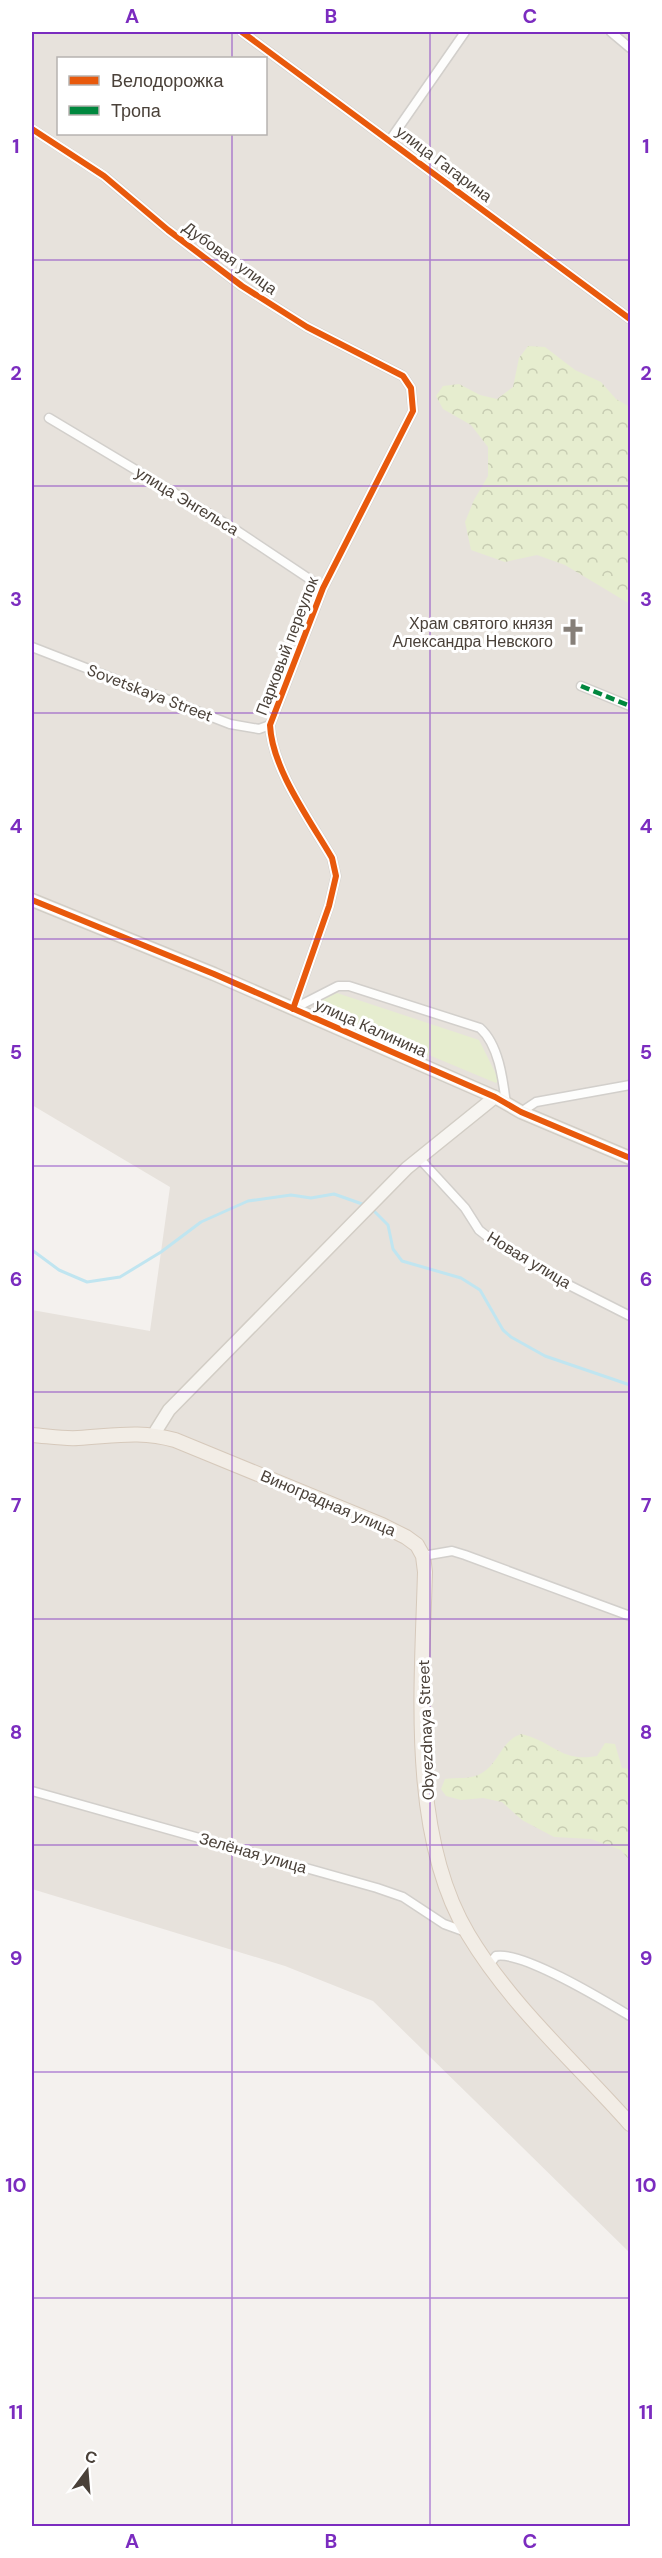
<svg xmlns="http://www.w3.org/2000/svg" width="662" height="2558" viewBox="0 0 662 2558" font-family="'DM Sans',sans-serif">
  <defs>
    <pattern id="forest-crowns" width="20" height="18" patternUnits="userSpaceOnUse" patternTransform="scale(1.5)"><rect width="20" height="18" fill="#e6edcf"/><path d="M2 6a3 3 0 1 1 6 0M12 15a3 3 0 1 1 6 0" fill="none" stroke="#c7ccb2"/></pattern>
  </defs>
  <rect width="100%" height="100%" fill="#f4f1ee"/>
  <path fill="#e7e2dc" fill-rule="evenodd" d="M32,32H630V2253L373,2001L285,1966L32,1889V1310L150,1331L170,1187L32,1105ZM58,58H266V134H58Z"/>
  <polygon fill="#e6edcf" points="337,993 479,1040 499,1080 496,1083 316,1008 318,1002"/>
  <g fill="url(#forest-crowns)">
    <polygon points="528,346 545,347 575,370 601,382 616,399 630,407 630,604 565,565 537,555 505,562 471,550 465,522 474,500 488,476 488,447 471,425 443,409 436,396 443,386 459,384 480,395 497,399 513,387 519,358"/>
    <path d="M521,1734C553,1741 561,1763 597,1756L605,1743L615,1744L622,1768L630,1769V1861L621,1850L591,1839L554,1837L522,1820L502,1802L483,1798L461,1800L446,1796L441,1789L445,1779C457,1777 471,1780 482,1773C499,1763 501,1741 521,1734Z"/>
  </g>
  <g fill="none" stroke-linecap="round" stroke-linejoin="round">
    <g stroke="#c0e5f0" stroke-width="3">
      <polyline points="371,1208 388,1225 393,1249 402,1261 461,1278 480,1290 503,1330 511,1337 545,1356 630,1385"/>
      <polyline points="32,1250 59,1270 87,1282 120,1277 161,1252 201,1222 248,1201 291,1195 311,1198 334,1194 365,1205"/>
    </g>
    <defs>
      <g id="street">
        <polyline points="242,32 630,319"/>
        <polyline points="611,32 630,48"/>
        <path d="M32,129L104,176L168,230L242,286L307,327L403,376L411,388L413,411L323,588L270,725C272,769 310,820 332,858L336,876L329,906L293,1009"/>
        <polyline points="390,140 465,32"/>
        <polyline points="49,418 233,528 323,588"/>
        <polyline points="32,647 230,724 259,729 270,725"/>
        <polyline points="581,686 630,706"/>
        <path d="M293,1009L338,986H349L480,1028C499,1045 503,1080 506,1104"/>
        <polyline points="521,1112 536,1102 630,1085"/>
        <polyline points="419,1158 465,1208 479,1230 493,1241 559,1280 630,1316"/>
        <polyline points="423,1556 452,1551 465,1555 630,1616"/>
        <polyline points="32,1791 377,1888 403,1897 444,1924 466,1932"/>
        <path d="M488,1966L496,1956C523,1951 605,2001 630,2016"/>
      </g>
      <g id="secondary">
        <polyline points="32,900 214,974 495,1097 521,1112 630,1158"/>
        <polyline points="154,1434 169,1410 407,1168 495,1097"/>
      </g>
      <path id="primary" d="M32,1435C47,1436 63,1439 78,1438C114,1436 140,1430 175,1440L382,1525L406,1537L417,1545L423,1556L425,1572C422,1685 408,1834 468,1934C511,2006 575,2062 630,2124"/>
    </defs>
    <use href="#street" stroke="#d2cfcb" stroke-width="11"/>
    <use href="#secondary" stroke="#d2cdc5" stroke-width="15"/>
    <use href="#primary" stroke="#d6c9bb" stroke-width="16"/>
    <use href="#street" stroke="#fdfdfc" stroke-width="8"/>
    <use href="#secondary" stroke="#f7f5f1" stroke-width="12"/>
    <use href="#primary" stroke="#f2ede6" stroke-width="14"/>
    <polyline stroke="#00873e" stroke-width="4.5" stroke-dasharray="9 4.5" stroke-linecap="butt" points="581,686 630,706"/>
    <defs>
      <g id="cycleway">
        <polyline points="242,32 630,319"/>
        <path d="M32,129L104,176L168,230L242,286L307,327L403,376L411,388L413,411L323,588L270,725C272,769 310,820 332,858L336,876L329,906L293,1009"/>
        <polyline points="32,900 214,974 495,1097 521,1112 630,1158"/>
      </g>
    </defs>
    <use href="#cycleway" stroke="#fff" stroke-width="10"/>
    <use href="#cycleway" stroke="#e8590c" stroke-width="6"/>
  </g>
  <path fill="none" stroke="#7b2cbf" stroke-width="1.5" stroke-opacity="0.55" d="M232,32V58M430,32V2526M232,134V2526M32,260H630M32,486H630M32,713H630M32,939H630M32,1166H630M32,1392H630M32,1619H630M32,1845H630M32,2072H630M32,2298H630"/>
  <defs>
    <symbol id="church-bare" viewBox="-9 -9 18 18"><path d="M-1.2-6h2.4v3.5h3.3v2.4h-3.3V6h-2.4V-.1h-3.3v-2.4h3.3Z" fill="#867f78" stroke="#fff" stroke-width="2.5" paint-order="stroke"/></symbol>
  </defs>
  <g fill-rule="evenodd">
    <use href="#church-bare" x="554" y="613" width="38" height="38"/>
  </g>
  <g text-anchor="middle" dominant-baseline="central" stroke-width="6" stroke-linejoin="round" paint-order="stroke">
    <g font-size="16" fill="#4a4139" stroke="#fff">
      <text transform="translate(444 164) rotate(37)">улица Гагарина</text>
      <text transform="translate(230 258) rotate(36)">Дубовая улица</text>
      <text transform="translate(187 501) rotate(31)">улица Энгельса</text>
      <text transform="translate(287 646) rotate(-69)">Парковый переулок</text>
      <text transform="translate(150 693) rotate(21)">Sovetskaya Street</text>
      <text transform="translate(371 1028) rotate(24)">улица Калинина</text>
      <text transform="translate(529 1260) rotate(31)">Новая улица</text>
      <text transform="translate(328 1503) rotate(23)">Виноградная улица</text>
      <text transform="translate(426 1730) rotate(-92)">Obyezdnaya Street</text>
      <text transform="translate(253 1853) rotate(16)">Зелёная улица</text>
    </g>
    <g font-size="16" fill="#4a4139" stroke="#fff" text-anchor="end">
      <text x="553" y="623">Храм святого князя<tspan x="553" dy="18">Александра Невского</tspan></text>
    </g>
  </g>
  <rect width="662" height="2558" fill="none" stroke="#ffffff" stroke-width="66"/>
  <rect x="57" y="57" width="210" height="78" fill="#ffffff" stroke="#b7b3b0" stroke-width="1.5"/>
  <rect x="69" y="76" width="30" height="9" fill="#e8590c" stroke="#b7b3b0" stroke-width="1.5"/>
  <text x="111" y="87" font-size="18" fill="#4a4139">Велодорожка</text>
  <rect x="69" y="106" width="30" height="9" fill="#00873e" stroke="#b7b3b0" stroke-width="1.5"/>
  <text x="111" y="117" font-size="18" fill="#4a4139">Тропа</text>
  <g transform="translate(87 2471) rotate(16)" stroke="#ffffff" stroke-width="4.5" paint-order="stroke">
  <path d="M0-4.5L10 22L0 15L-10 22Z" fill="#4a4139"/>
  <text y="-9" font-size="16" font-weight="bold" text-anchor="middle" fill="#4a4139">С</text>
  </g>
  <rect x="33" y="33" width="596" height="2492" fill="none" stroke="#7b2cbf" stroke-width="2"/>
  <g font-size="20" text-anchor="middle" font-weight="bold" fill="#7b2cbf">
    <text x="132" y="23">A</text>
    <text x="331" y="23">B</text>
    <text x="530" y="23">C</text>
    <text x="16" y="153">1</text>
    <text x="646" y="153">1</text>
    <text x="16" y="380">2</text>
    <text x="646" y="380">2</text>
    <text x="16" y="606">3</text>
    <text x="646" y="606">3</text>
    <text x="16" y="833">4</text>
    <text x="646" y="833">4</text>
    <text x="16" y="1059">5</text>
    <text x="646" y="1059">5</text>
    <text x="16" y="1286">6</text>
    <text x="646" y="1286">6</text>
    <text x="16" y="1512">7</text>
    <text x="646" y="1512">7</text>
    <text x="16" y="1739">8</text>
    <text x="646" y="1739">8</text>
    <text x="16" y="1965">9</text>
    <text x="646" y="1965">9</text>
    <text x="16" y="2192">10</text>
    <text x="646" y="2192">10</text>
    <text x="16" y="2419">11</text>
    <text x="646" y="2419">11</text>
    <text x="132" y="2548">A</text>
    <text x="331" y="2548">B</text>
    <text x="530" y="2548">C</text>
  </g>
</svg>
